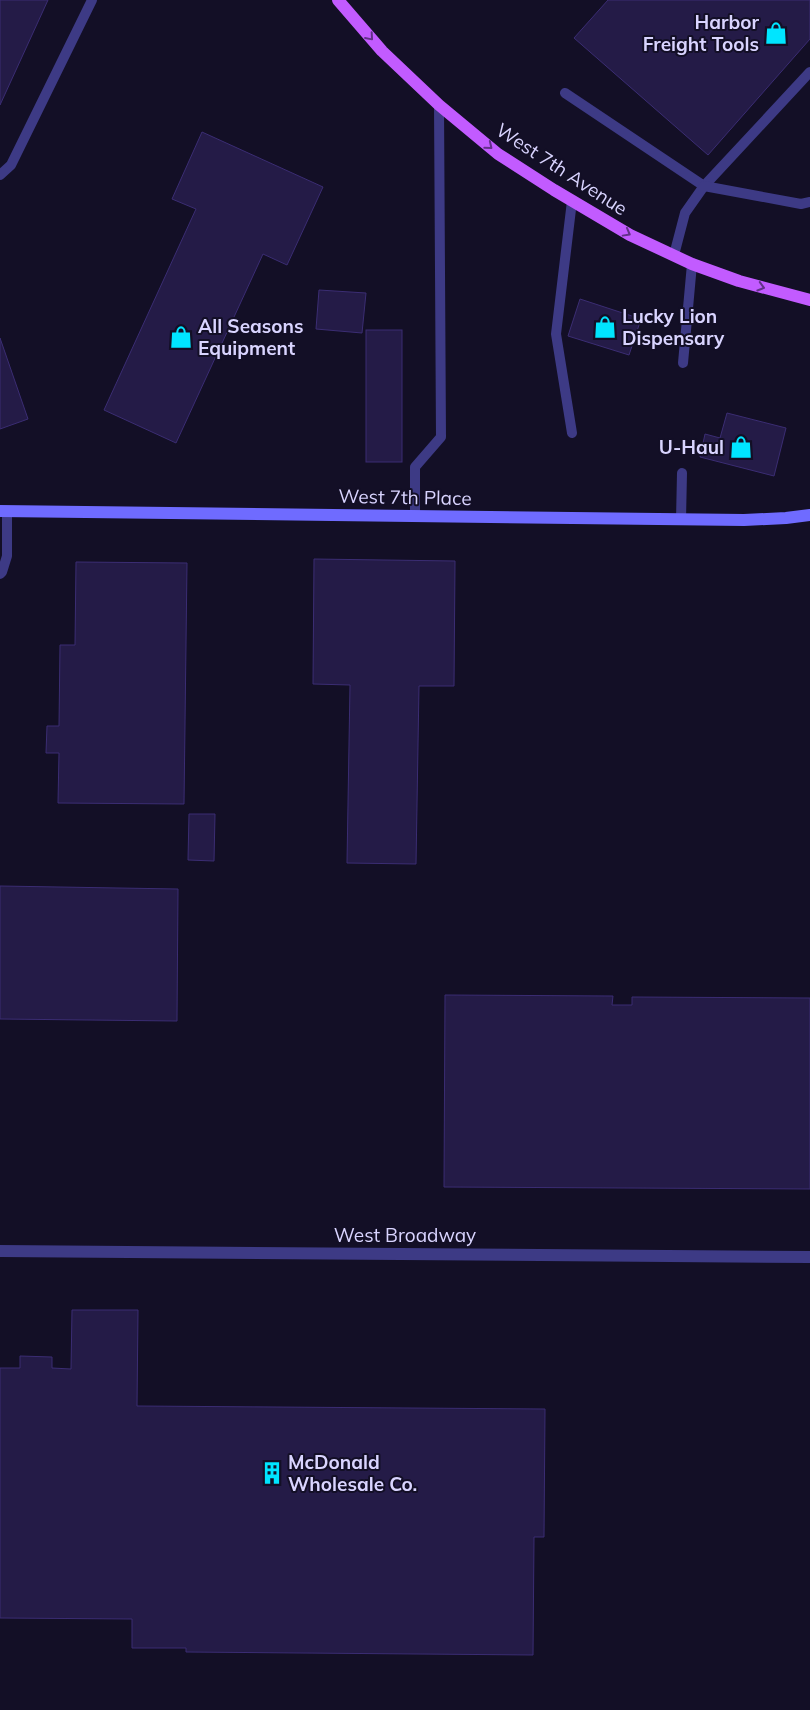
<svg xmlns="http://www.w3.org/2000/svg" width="810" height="1710" viewBox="0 0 810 1710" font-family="Mulish,sans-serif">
  <rect width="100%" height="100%" fill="#130f26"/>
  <g fill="#241b47" stroke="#3b2d73">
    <polygon points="0,0 48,0 0,105"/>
    <polygon points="608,0 810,0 810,39 708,155 574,38"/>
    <polygon points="202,132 323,187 287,265 263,254 176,443 104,410 196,209 172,199"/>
    <polygon points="319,290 366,293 362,333 316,329"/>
    <polygon points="580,299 641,319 629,355 568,336"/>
    <rect x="366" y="330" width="36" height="132"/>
    <polygon points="0,338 28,419 0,429"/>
    <polygon points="727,413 786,428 774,476 700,457 705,434 720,438"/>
    <polygon points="314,559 455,561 454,686 419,686 416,864 347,863 350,685 313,684"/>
    <polygon points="76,562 187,563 184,804 58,803 59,753 46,753 47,726 59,726 60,645 75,645"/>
    <polygon points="189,814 215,814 214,861 188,860"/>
    <polygon points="0,886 178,889 177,1021 0,1019"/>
    <polygon points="445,995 613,996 612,1005 632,1005 632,997 810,998 810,1189 444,1187"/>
    <polygon points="72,1310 138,1310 137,1406 545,1409 544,1537 534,1537 533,1655 186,1652 186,1648 132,1648 132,1619 0,1618 0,1368 20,1368 20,1356 52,1357 52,1368 71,1369"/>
  </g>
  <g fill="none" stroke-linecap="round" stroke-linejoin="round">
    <g stroke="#3d3a85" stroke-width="10">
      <polyline points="565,93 704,186 810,72"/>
      <polyline points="0,175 11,165 92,0"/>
      <polyline points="572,201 556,334 572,433"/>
      <polyline points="674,255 685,213 704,186 801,204 810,202"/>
      <polyline points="683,363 692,264"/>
      <polyline points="415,516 415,467 441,437 439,105"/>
      <polyline points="681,520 682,473"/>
      <polyline points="0,574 2,572 7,556 7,511"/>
    </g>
    <polyline stroke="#3d3a85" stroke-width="12" points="0,1251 810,1257"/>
    <polyline stroke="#6f6bff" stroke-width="12" points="0,511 744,520 786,518 810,515"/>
    <polyline stroke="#c25bff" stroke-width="12" points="338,0 382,51 439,105 498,154 554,190 630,235 692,264 739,281 810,300"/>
  </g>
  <defs><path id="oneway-chevron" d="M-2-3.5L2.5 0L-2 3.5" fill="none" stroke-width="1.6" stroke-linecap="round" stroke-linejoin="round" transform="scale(1.25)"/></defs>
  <g stroke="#623188">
    <use href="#oneway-chevron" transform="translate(370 37) rotate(49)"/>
    <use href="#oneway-chevron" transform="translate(489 146) rotate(39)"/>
    <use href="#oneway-chevron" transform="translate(627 233) rotate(29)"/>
    <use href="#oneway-chevron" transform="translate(761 287) rotate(16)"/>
  </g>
  <defs>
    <symbol id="shop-bare" viewBox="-9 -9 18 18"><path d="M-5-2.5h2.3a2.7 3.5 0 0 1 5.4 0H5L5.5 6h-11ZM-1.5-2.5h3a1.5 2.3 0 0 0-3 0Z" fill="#00e5ff" stroke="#130f26" stroke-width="2.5" paint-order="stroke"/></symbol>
    <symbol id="building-bare" viewBox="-9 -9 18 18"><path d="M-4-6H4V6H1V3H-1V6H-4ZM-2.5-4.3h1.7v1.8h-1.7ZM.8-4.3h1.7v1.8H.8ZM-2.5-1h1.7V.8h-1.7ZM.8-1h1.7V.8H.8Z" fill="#00e5ff" stroke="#130f26" stroke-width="2.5" paint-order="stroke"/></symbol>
  </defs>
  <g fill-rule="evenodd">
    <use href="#shop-bare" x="760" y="17" width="32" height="32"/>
    <use href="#shop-bare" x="589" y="311" width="32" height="32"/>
    <use href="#shop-bare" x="165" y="321" width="32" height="32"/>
    <use href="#shop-bare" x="725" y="431" width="32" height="32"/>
    <use href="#building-bare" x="256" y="1457" width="32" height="32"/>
  </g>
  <g text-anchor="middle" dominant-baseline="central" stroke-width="4" stroke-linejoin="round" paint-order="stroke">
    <g font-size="19" font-weight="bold" fill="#d9d4ff" stroke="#130f26" text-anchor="start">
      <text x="759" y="22" text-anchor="end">Harbor<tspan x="759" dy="22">Freight Tools</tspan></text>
      <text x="622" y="316">Lucky Lion<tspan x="622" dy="22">Dispensary</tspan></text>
      <text x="198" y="326">All Seasons<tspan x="198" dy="22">Equipment</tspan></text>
      <text x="724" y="447" text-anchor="end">U-Haul</text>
      <text x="288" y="1462">McDonald<tspan x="288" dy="22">Wholesale Co.</tspan></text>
    </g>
    <g font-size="19" fill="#d9d4ff" stroke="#130f26">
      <text transform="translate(562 169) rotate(33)">West 7th Avenue</text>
      <text transform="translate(405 497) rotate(1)">West 7th Place</text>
      <text x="405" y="1235">West Broadway</text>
    </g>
  </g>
</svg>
